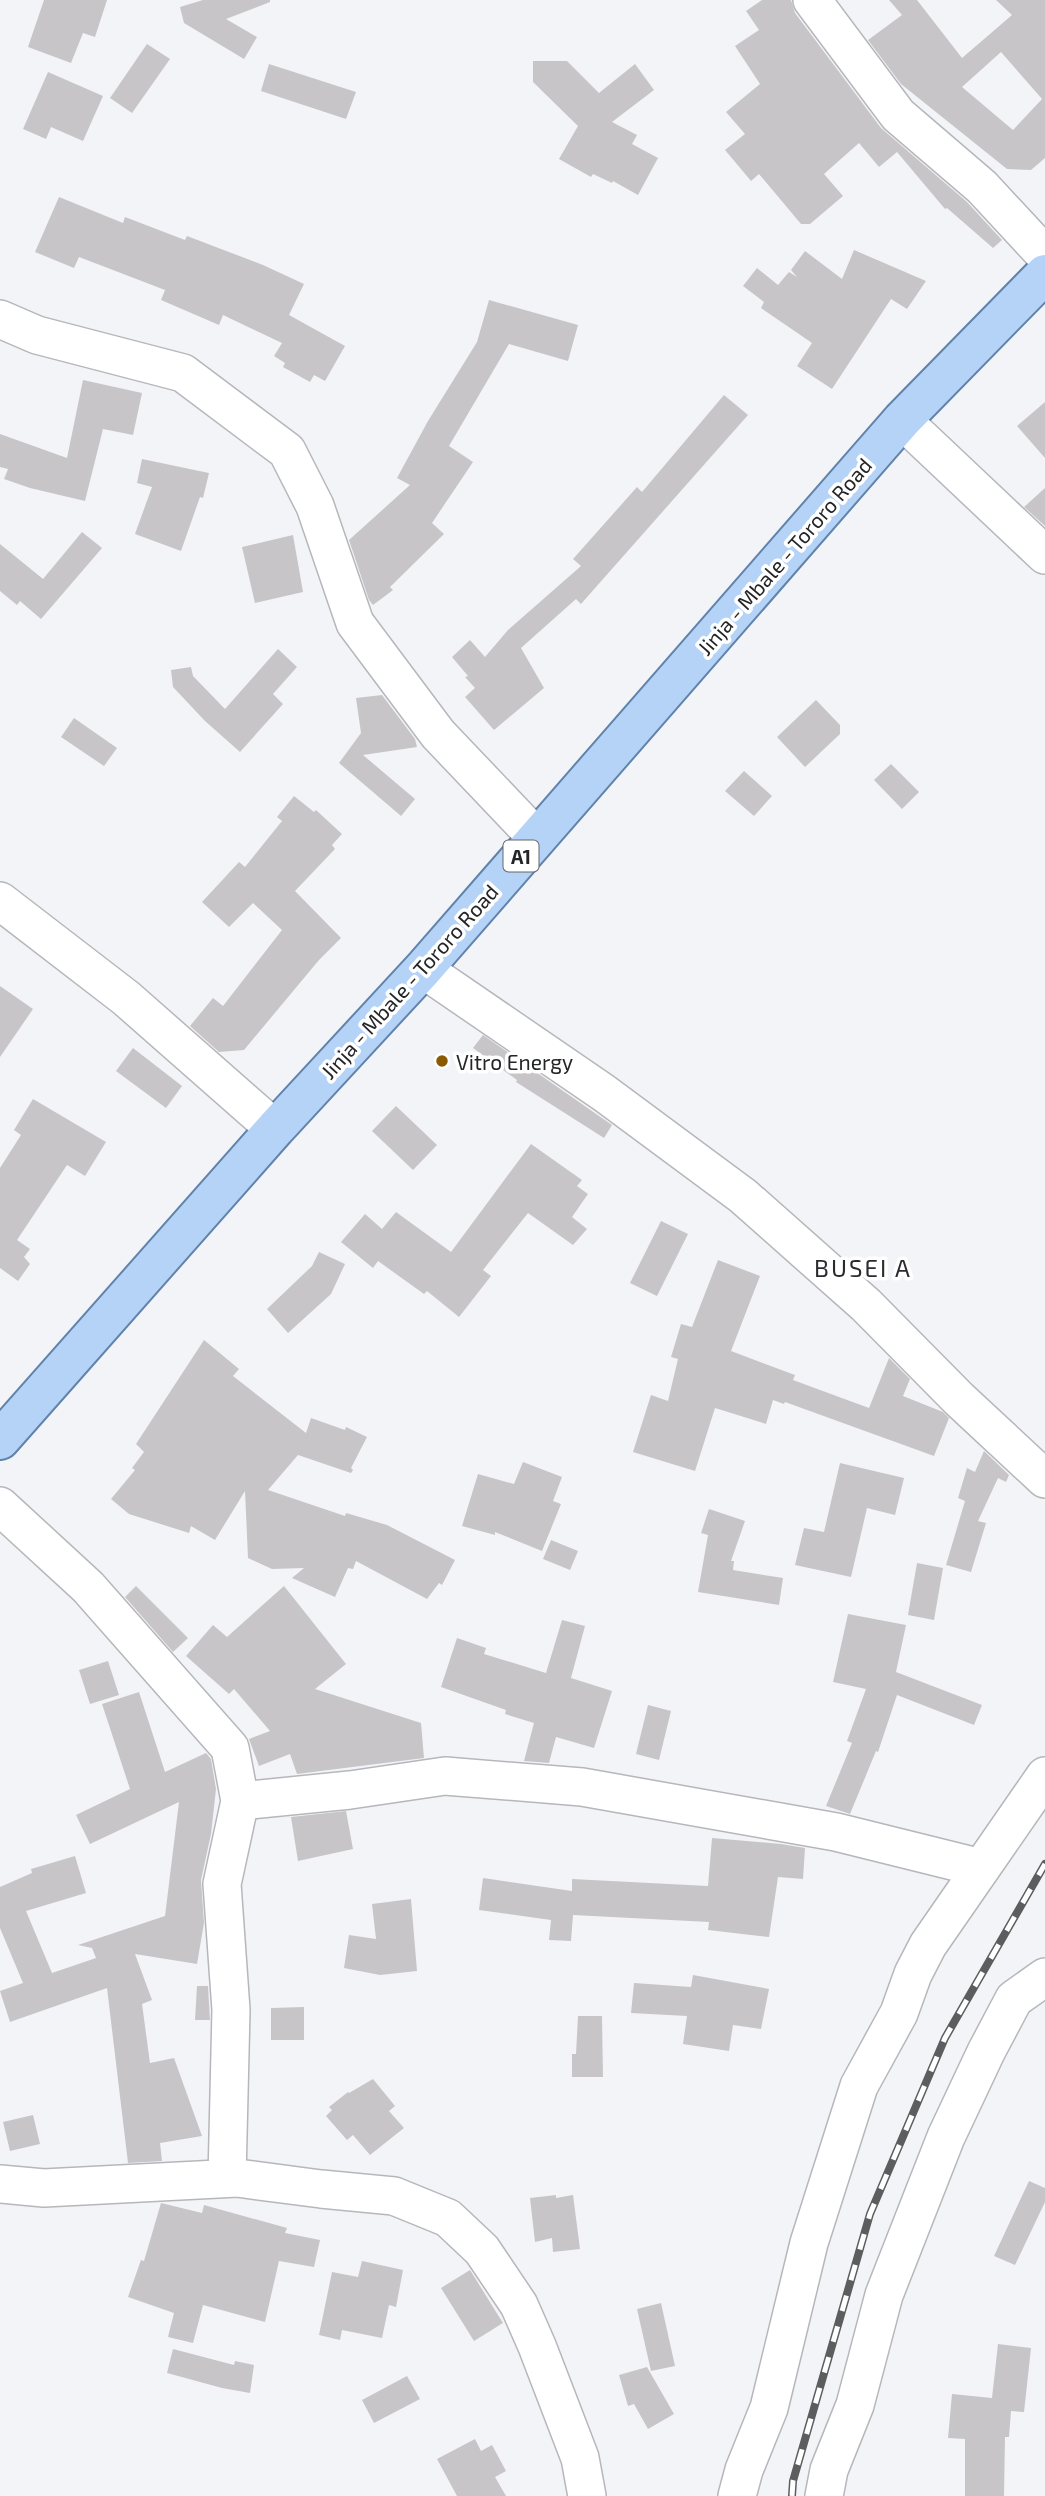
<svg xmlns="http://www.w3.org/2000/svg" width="1045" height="2496" viewBox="0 0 1045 2496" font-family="'Exo 2',sans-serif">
  <rect width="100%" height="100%" fill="#f3f4f8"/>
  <g fill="#c8c5c9" fill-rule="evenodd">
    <polygon points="44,0 107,0 95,37 83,33 71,63 28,47"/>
    <polygon points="203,0 270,0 270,2 226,19 257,37 244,59 184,23 180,7"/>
    <polygon points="762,0 791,0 795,13 881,128 967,202 1002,240 993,248 947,208 945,209 897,152 879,167 859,143 824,174 843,196 810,224 801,224 759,174 751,181 725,150 745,134 726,112 760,84 735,46 759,30 746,11"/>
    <path d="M889,0H917L962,58L1012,15L996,0H1045V158L1031,170L1007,169L901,84L868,40L902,15ZM1001,52L1042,99L1013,130L962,87Z"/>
    <polygon points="147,44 170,59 132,113 110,98"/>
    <polygon points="533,61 567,61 599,93 635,64 654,90 612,122 637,135 632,144 658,158 638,195 613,181 612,183 593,174 591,177 559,159 578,126 533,82"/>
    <polygon points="269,64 356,92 346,119 261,91"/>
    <polygon points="48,72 103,96 83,141 51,127 46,139 23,129"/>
    <polygon points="59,197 123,223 125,217 185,240 187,236 263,265 304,284 289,315 345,346 325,381 314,375 310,382 283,367 285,363 274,356 282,343 223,315 219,325 161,300 165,290 79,257 74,268 35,252"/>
    <polygon points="854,250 926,281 907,309 891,299 832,389 797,366 812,343 761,308 764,302 743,286 757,268 778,285 789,272 797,277 791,270 805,251 842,279"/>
    <polygon points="489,300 578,325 568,361 509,344 449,446 473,462 432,523 444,534 390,587 393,590 373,605 369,600 349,540 410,485 397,478 428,421 477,342"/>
    <polygon points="83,380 142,393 133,435 103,429 85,501 30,488 4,479 8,469 0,467 0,434 67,458"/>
    <polygon points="724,395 748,415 581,604 576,599 521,648 544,688 494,730 465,697 475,688 465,677 468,676 452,657 470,640 485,657 508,630 581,566 573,559 637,487 642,492"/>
    <polygon points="1045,402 1045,458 1017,426"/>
    <polygon points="142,459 209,473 203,498 200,497 181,551 135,534 152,487 137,483"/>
    <polygon points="1045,488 1045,526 1024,507"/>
    <polygon points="82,532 102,548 41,619 20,601 17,605 0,591 0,544 43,579"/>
    <polygon points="293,535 303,592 255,603 242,547"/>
    <polygon points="278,649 297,667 273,694 283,704 240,752 205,721 173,687 171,670 191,667 193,676 225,709"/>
    <polygon points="382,695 415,739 417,747 363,755 415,799 401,816 339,763 361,733 356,698"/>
    <polygon points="816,700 840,725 840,734 805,767 777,737"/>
    <polygon points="74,718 117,748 104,766 61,737"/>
    <polygon points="891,764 919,792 902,809 874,780"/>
    <polygon points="744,771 772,796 754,816 725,791"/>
    <polygon points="294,796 314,812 316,810 342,834 332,845 335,849 295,891 341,938 319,960 244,1050 219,1052 190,1026 213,998 223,1006 282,930 253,903 229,927 202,902 239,862 245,867 282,821 277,817"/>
    <polygon points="0,986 33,1009 0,1057"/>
    <polygon points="483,1035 612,1125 604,1138 516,1082 517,1080 473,1048"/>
    <polygon points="133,1048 182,1086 166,1108 116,1071"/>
    <polygon points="33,1099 106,1142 85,1176 67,1165 17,1240 30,1249 24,1257 30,1264 18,1281 0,1268 0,1168 21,1135 14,1130"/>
    <polygon points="396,1106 437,1145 413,1170 372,1131"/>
    <polygon points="531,1144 582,1180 577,1186 588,1194 572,1217 587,1229 573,1245 528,1213 483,1270 491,1276 459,1317 427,1291 424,1294 378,1261 373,1268 341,1242 365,1214 382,1229 396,1212 451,1252"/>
    <polygon points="661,1221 688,1234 657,1296 630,1283"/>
    <polygon points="319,1252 345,1264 331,1294 288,1333 267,1309 312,1266"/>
    <polygon points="718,1260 760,1276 731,1351 795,1375 793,1380 869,1408 889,1358 910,1379 903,1396 943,1412 949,1418 934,1456 785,1402 784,1404 773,1400 766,1424 715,1408 695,1471 633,1452 651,1395 668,1401 678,1359 671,1357 681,1324 692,1327"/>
    <polygon points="204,1340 239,1369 233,1376 306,1433 311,1418 345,1430 346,1427 367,1437 351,1468 353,1470 351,1473 298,1455 268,1490 345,1516 346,1513 387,1525 455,1560 442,1585 439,1583 427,1599 356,1561 353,1569 348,1568 335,1597 292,1578 304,1568 272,1569 248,1558 245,1491 215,1540 191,1526 189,1533 129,1514 111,1499 135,1470 132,1468 144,1452 136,1444"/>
    <polygon points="984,1451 1009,1475 1006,1482 998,1478 978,1521 986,1523 971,1572 946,1565 965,1501 958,1498 967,1468 975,1472"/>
    <polygon points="523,1462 562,1477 553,1501 561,1504 542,1551 495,1532 495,1535 462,1526 478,1474 514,1484"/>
    <polygon points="840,1463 904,1478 895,1515 867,1508 851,1577 795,1565 804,1528 824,1532"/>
    <polygon points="709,1509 745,1521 731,1561 734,1561 733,1570 783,1578 779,1605 698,1592 708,1535 701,1533"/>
    <polygon points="551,1540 578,1551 570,1570 543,1559"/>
    <polygon points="917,1563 943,1568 934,1620 908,1615"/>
    <polygon points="136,1586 188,1638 173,1652 125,1597"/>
    <polygon points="284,1586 346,1664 315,1689 421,1723 424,1758 297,1774 290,1754 259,1766 249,1739 270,1731 234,1689 229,1694 186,1656 213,1625 227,1637"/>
    <polygon points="848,1614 906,1625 896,1672 982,1705 974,1725 897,1695 878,1752 876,1751 850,1814 826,1806 852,1743 847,1741 866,1689 833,1682"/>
    <polygon points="562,1620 585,1626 571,1678 612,1691 594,1748 556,1737 549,1763 524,1761 534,1723 505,1714 506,1710 441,1687 457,1638 486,1648 484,1654 546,1673"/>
    <polygon points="108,1661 119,1695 90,1704 79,1670"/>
    <polygon points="139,1692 165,1772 206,1753 211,1759 216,1789 211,1834 201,1880 204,1923 197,1964 135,1954 152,2000 142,2004 150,2063 174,2058 202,2136 160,2143 162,2161 128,2163 107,1988 10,2022 0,1991 23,1983 0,1928 0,1887 32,1873 31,1869 75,1856 86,1893 26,1911 52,1973 96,1958 92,1948 78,1945 165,1916 179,1802 90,1844 76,1815 130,1789 102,1704"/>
    <polygon points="648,1705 671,1711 659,1760 636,1754"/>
    <polygon points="346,1811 353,1849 298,1861 291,1817"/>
    <polygon points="712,1838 781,1844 805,1848 803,1879 778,1877 769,1937 708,1930 709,1922 573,1915 571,1941 549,1940 551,1920 479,1910 483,1878 572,1891 572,1879 708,1886"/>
    <polygon points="411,1899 417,1971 380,1975 344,1968 349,1935 376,1939 372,1904"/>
    <polygon points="693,1975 769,1989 761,2029 733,2025 729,2051 683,2044 687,2016 631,2013 634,1983 691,1987"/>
    <polygon points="197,1986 208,1986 210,2020 195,2020"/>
    <polygon points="304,2007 304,2040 271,2040 271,2008"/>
    <polygon points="578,2016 602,2016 603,2077 572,2077 572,2054 576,2054"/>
    <polygon points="373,2079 395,2106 389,2111 404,2128 370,2155 353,2135 347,2140 326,2116 332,2110 329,2107 348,2092 349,2093"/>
    <polygon points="33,2115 40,2144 10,2151 3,2122"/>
    <polygon points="1029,2181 1045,2188 1045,2202 1015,2265 994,2256"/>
    <polygon points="556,2195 556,2198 573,2195 580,2249 553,2252 552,2238 535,2242 530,2198"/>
    <polygon points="161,2203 202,2213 204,2205 287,2228 285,2233 320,2240 314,2267 279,2261 265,2322 203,2305 193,2343 168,2337 174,2313 128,2297 141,2260 144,2261"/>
    <polygon points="362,2261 403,2270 396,2307 389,2305 382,2338 342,2330 340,2340 319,2335 332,2272 358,2277"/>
    <polygon points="470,2270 503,2323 474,2341 441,2288"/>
    <polygon points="661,2303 675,2366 651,2371 637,2309"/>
    <polygon points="998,2344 1031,2348 1024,2412 1011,2411 1009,2437 1005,2437 1004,2496 965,2496 965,2439 948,2438 952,2394 992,2398"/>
    <polygon points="173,2349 234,2365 235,2361 254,2365 250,2393 222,2388 167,2373"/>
    <polygon points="647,2367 674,2414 648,2429 634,2404 628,2406 619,2375"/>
    <polygon points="407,2376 420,2399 374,2423 362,2400"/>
    <polygon points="475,2439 481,2451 492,2445 506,2471 495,2477 506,2496 457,2496 437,2459"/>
  </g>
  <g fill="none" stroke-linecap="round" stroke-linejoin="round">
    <defs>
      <g id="minor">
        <polyline points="812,0 898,115 982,187 1045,255"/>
        <polyline points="0,319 37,335 183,373 287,451 315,506 355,623 438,734 537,838"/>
        <polyline points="902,420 1045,555"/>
        <polyline points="0,901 126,998 275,1129"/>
        <polyline points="423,969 604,1093 743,1196 866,1305 959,1399 1045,1479"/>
        <polyline points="0,1506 88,1587 230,1748 240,1801 222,1884 231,2010 227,2178"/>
        <polyline points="240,1801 350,1790 445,1776 582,1787 836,1832 981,1868"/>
        <polyline points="0,2184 44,2188 237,2178 321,2189 394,2196 448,2218 482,2250 519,2305 537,2346 580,2458 587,2496"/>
        <polyline points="737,2496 744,2470 769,2408 809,2243 859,2086 899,2013 913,1974 928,1945 1045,1776"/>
        <polyline points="824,2496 829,2470 855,2405 884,2295 946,2137 986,2052 1014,1999 1045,1977"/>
      </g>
      <polyline id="major" points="0,1440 275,1129 423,969 902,420 1045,274"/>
    </defs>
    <use href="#minor" stroke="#b6b7bb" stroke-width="40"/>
    <use href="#major" stroke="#6183ab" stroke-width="42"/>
    <use href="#minor" stroke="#fff" stroke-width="37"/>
    <use href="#major" stroke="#b4d3f7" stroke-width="38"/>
    <defs>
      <polyline id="rail" points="792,2496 793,2481 870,2214 945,2038 1045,1864"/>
    </defs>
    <use href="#rail" stroke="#5c5d5f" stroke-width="8"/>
    <use href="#rail" stroke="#fff" stroke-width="5" stroke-dasharray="16" stroke-linecap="butt"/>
  </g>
  <circle fill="#895a00" stroke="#fff" stroke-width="2.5" cx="442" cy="1061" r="7"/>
  <g text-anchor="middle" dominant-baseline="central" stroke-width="7" stroke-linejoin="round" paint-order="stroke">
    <rect fill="#fff" stroke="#666667" stroke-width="2" x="503.5" y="840.5" width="35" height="31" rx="5"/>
    <g font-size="19" font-weight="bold" fill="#242526">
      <text x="521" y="856">A1</text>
    </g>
    <g font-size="21" fill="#242526" stroke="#fff">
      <text transform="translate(784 556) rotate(-49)">Jinja - Mbale - Tororo Road</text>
      <text transform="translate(409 981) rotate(-48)">Jinja - Mbale - Tororo Road</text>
    </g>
    <g font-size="21" fill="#242526" stroke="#fff" text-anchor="start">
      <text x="456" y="1061">Vitro Energy</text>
    </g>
    <g font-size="24" letter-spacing="2" fill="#2b2b2e" stroke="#fff">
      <text x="863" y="1267">BUSEI A</text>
    </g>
  </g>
</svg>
